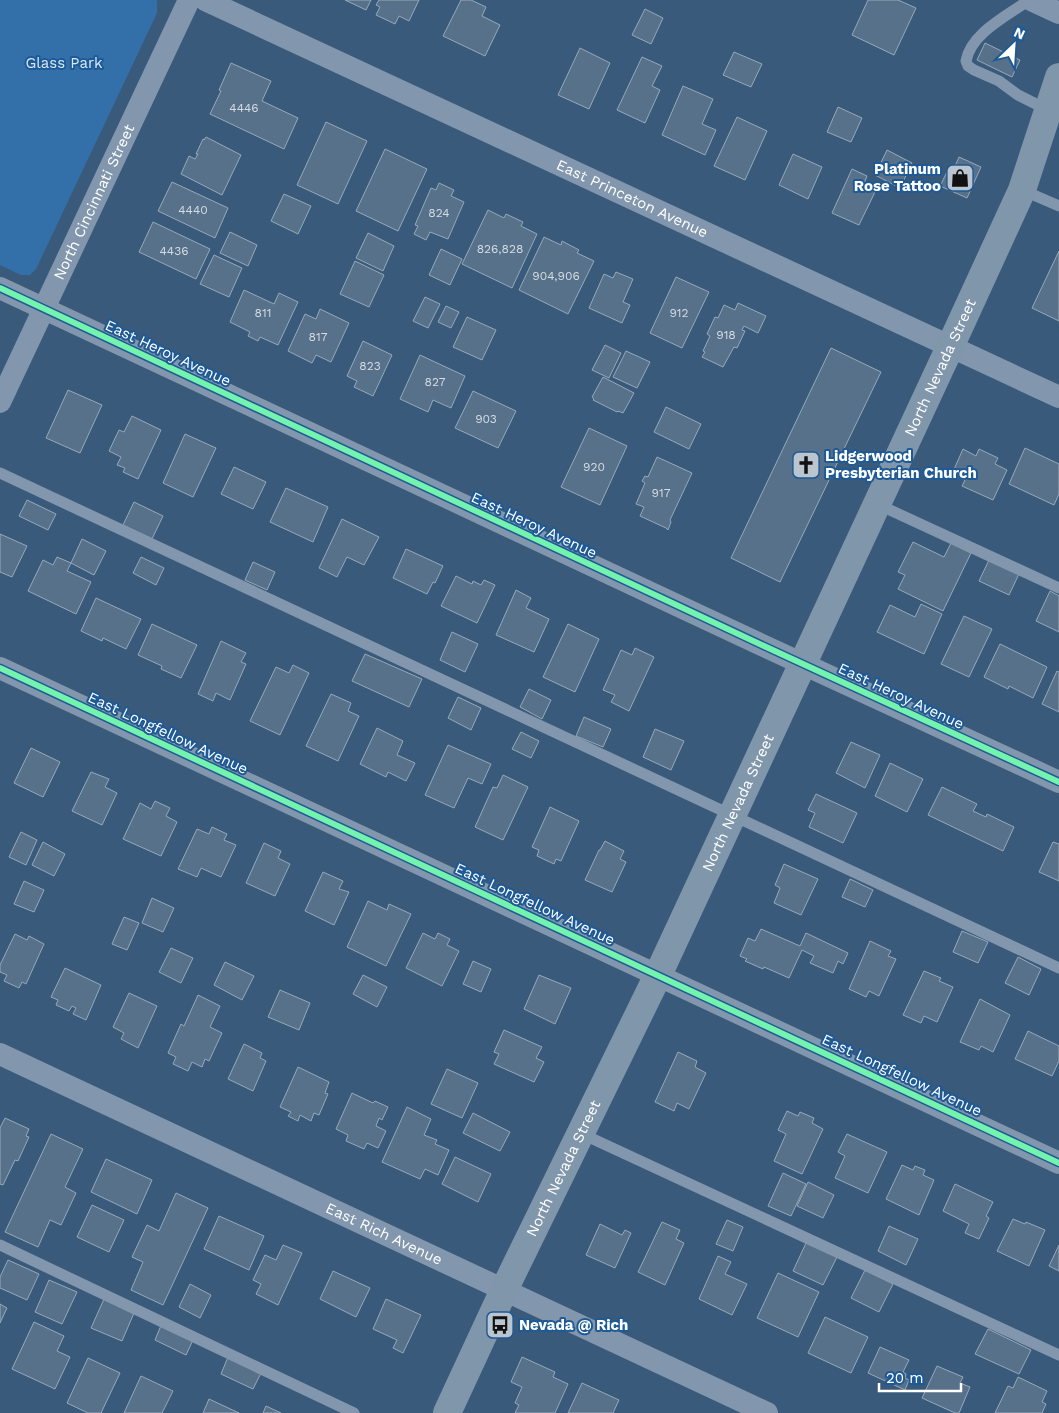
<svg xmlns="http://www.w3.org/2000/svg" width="1059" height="1413" viewBox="0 0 1059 1413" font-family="'Work Sans',sans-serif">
  <rect width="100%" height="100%" fill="#395a7a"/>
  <polygon fill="#3370aa" points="0,0 156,0 157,1 157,13 36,269 30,275 21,275 0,265"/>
  <g fill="#57718a" stroke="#96a9ba">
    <polygon points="345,0 371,0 366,10"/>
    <polygon points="379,0 419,0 409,21 399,16 395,24 376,15 380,7 376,5"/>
    <polygon points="461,0 471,0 486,7 482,16 500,25 485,56 443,36"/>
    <polygon points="868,0 898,0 916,8 894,55 852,35"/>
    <polygon points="645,9 663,18 651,44 632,35"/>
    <polygon points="985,43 1020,60 1012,77 977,60"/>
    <polygon points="580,48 610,63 589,109 558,95"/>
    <polygon points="734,52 762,64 751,87 723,75"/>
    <polygon points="642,57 662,66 652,86 660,90 645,123 617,110"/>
    <polygon points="231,63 271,81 262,101 298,118 284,149 210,114 221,91 219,90"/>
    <polygon points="683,86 713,99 702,124 716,130 705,155 662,135"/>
    <polygon points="838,107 862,118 851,142 827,132"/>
    <polygon points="737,117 767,131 745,180 714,166"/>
    <polygon points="326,122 367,141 338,204 297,185"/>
    <polygon points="206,137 241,155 222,195 181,174 189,156 195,159 198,154 196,154 203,139 204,140"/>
    <polygon points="385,149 427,169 398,231 356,211"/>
    <polygon points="887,150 912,163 900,188 875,175"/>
    <polygon points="793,154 822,167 808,199 779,185"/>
    <polygon points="959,157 981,167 967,198 940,186 949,168 953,171"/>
    <polygon points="852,169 867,176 863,186 875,192 859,225 832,213"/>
    <polygon points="172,182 228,208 215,238 158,211"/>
    <polygon points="439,183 454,190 451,196 464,202 448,239 430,232 426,240 414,234 418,226 415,225 431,188 436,190"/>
    <polygon points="284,194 311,206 298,234 271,221"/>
    <polygon points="488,210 504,218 506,214 523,222 521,226 537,234 512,288 462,264"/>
    <polygon points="153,222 210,249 196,279 139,252"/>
    <polygon points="230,232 257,245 248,266 220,253"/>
    <polygon points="368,233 394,246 383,271 356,258"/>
    <polygon points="544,237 561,245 562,241 579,250 577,253 594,261 568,314 519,290"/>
    <polygon points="441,249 462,259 450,285 429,275"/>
    <polygon points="1059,251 1059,321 1032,308"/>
    <polygon points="214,255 242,268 229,297 200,284"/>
    <polygon points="355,261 384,275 369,307 340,294"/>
    <polygon points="616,272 633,279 623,302 630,305 622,323 589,308 604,274 613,278"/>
    <polygon points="676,277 709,292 682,348 650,333"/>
    <polygon points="244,290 274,304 279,293 298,302 278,345 260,337 258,341 248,336 250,332 230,322"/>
    <polygon points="425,297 440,304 428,328 413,321"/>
    <polygon points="738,303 766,316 758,333 744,326 742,330 745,331 737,348 734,347 723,367 702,357 705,352 703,351 710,336 707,334 715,317 718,318 724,305 735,310"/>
    <polygon points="446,306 459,312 451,328 438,322"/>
    <polygon points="320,309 349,323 331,362 316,355 312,363 288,351 305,314 316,319"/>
    <polygon points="467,317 496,330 482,360 453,347"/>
    <polygon points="363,341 392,355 373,396 354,387 357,381 347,376"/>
    <polygon points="605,345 621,353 609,378 592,370"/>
    <polygon points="831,348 881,372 780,582 731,558"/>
    <polygon points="626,351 650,362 637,388 613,377"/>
    <polygon points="420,355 465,376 451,408 433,400 428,412 400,399"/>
    <polygon points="603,377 634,393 623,413 618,411 617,412 593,400 594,399 592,397"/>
    <polygon points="68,390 102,405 80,453 46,438"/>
    <polygon points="473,391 516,411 498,448 455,428"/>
    <polygon points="666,407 701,424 689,449 654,432"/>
    <polygon points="132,416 161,430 138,479 123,472 125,468 117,465 121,457 109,451 119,430 124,432"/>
    <polygon points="589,428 627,446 600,505 561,487"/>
    <polygon points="185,434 216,448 193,497 163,483"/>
    <polygon points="1025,448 1059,464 1059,494 1054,505 1009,484"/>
    <polygon points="963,449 976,456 979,449 998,458 995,464 1007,470 993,500 962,486 965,480 952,474"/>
    <polygon points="657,457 692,473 670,520 671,522 668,530 666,528 640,516 644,507 636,504 645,483 642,481 645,476 648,477"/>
    <polygon points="234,467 266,482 253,509 221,494"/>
    <polygon points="286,488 328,507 313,542 270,522"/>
    <polygon points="27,500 56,514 48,530 19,516"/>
    <polygon points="134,502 163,516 152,539 123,525"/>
    <polygon points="342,519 379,537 364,565 347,557 337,577 319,568"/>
    <polygon points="0,534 27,546 12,577 0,572"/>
    <polygon points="82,539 106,551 94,575 71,563"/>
    <polygon points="913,542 944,557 951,543 971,553 943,611 898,589 905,575 898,572"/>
    <polygon points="406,549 443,566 435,583 433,582 427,594 393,578"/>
    <polygon points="57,557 71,563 67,571 91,582 76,614 28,591 43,560 53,565"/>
    <polygon points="141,557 164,568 156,585 133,573"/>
    <polygon points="989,560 1019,574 1009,595 979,581"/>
    <polygon points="253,562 275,572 267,590 245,580"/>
    <polygon points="456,576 472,584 473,581 481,585 484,580 495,585 477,623 441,606"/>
    <polygon points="516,590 531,598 526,608 549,619 534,652 496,635"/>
    <polygon points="1050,591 1059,596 1059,632 1036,621"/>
    <polygon points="96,598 141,619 126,649 103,638 102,641 81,631"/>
    <polygon points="921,604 942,614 924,654 877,632 890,605 915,617"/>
    <polygon points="964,616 992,629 969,677 941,664"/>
    <polygon points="152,624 197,645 181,678 161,669 162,666 138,655"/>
    <polygon points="568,624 599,639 575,692 543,677"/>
    <polygon points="452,632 478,644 465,672 440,660"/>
    <polygon points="221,641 246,653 241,662 246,664 230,700 216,693 213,701 198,694"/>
    <polygon points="1000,644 1047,667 1033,698 1009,686 1008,689 984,677"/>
    <polygon points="635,648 654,657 629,711 611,702 615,695 603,690 621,650 632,655"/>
    <polygon points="365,654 422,679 409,707 352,681"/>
    <polygon points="293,665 309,673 280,735 250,721 276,667 289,673"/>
    <polygon points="1057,671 1059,672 1059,712 1042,704"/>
    <polygon points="529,689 551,700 542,719 520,707"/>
    <polygon points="331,694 351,703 348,711 359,716 338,761 306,746"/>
    <polygon points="458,697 481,708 471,730 448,718"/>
    <polygon points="584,717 611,729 603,747 576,736"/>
    <polygon points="377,728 403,741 397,755 415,763 406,781 388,772 386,777 360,764"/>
    <polygon points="655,729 684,741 671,770 643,757"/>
    <polygon points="521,732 539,741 531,758 512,749"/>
    <polygon points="851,742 880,755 865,788 836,773"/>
    <polygon points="448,745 491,764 482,784 468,778 454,808 425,795"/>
    <polygon points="31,748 60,762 43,797 14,783"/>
    <polygon points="890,763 923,779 907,812 875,796"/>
    <polygon points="91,772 109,779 105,787 117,793 102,825 72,811"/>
    <polygon points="503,775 528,787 503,840 475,827 493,787 497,788"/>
    <polygon points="942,787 977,804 973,811 986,817 987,814 1014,827 1003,851 928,815"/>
    <polygon points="816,794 857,813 843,843 809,827 815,813 808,810"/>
    <polygon points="155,801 170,808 166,816 177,822 161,856 123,839 140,803 151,809"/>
    <polygon points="550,807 579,821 561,861 556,859 554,864 537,856 539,850 532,847"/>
    <polygon points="212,827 227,834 224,840 236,845 221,877 201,868 197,877 178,869 197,829 209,834"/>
    <polygon points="21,832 37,840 26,865 9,857"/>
    <polygon points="605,841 624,851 620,859 626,862 612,892 585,880 599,850 600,850"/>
    <polygon points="43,842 65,854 54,876 32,865"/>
    <polygon points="1053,842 1059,844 1059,881 1039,872"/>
    <polygon points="264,843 281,851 278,858 290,864 275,896 246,883"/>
    <polygon points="784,864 818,879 801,915 774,903 780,888 775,885"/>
    <polygon points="323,872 343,881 339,889 349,892 334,925 305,911"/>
    <polygon points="850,879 873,890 865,907 842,897"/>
    <polygon points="24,881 44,890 34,912 14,904"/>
    <polygon points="152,898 174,908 163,932 142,923"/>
    <polygon points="368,901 387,910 389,904 411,914 386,966 347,947"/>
    <polygon points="124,917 139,923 127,950 112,944"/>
    <polygon points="761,929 800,946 806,933 848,953 843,964 838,961 833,973 810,963 814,956 802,950 789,978 764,967 763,969 745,961 747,959 740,956 748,938 755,941"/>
    <polygon points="962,931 988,942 978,963 953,952"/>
    <polygon points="423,933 435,939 438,933 450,939 447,945 459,951 442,986 406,968"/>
    <polygon points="15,934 27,940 29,936 44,944 26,984 22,982 19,988 4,981 7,975 0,972 0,965"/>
    <polygon points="870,941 891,951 888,956 896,959 879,996 869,991 866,997 849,989"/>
    <polygon points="171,948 193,958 181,983 159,972"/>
    <polygon points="1018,957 1041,969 1029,995 1005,983"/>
    <polygon points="473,961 491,969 481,992 463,984"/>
    <polygon points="225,962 254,976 242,1000 214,985"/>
    <polygon points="65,968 101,985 86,1020 73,1014 76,1008 72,1006 69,1011 56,1005 58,1000 51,997"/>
    <polygon points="924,971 941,978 939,981 953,987 937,1022 924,1016 921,1023 903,1015"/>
    <polygon points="363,975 387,987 377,1007 353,994"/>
    <polygon points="539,975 571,988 555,1024 524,1009"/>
    <polygon points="280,990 310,1003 299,1030 268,1017"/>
    <polygon points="129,993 157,1006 138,1048 121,1039 124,1033 113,1027"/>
    <polygon points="198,995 220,1006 210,1027 222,1033 209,1061 205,1059 202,1067 192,1062 188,1071 173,1064 176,1057 168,1053 181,1024 184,1026"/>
    <polygon points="980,999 1010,1015 993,1052 981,1046 979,1050 960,1042"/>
    <polygon points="504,1030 542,1047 536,1058 544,1062 534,1082 494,1064 499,1054 494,1052"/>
    <polygon points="1028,1031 1059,1046 1059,1061 1052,1076 1015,1059"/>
    <polygon points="244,1044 262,1053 260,1058 266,1061 253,1091 228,1079"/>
    <polygon points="678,1052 697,1061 695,1067 706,1073 689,1109 677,1103 674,1111 655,1102"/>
    <polygon points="298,1067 329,1082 325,1093 328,1094 319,1115 314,1113 311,1121 300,1115 298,1121 288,1116 291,1112 280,1107"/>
    <polygon points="447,1069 478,1083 462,1118 431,1104"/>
    <polygon points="352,1093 373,1103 375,1101 388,1107 382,1120 379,1118 376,1126 386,1131 378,1148 367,1143 364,1149 346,1141 348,1135 336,1129"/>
    <polygon points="407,1107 431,1119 424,1135 437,1140 435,1144 449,1150 438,1175 425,1169 420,1179 382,1162"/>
    <polygon points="787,1111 798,1116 800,1112 814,1118 812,1123 823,1129 802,1174 774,1161 786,1134 778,1130"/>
    <polygon points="473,1113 510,1132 500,1151 463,1133"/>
    <polygon points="5,1118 29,1129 26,1136 29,1137 18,1161 15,1160 3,1185 0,1184 0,1128"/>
    <polygon points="51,1134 83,1149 65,1187 76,1193 61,1225 50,1220 38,1247 5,1232"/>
    <polygon points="847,1134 887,1152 868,1193 835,1178 845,1156 838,1152"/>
    <polygon points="455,1157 491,1174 478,1202 442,1184"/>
    <polygon points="106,1159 152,1180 137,1214 91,1192"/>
    <polygon points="902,1165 913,1170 915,1166 925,1170 923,1175 934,1180 919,1215 886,1199"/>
    <polygon points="783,1173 806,1184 791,1216 768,1206"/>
    <polygon points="808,1182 834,1195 823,1218 797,1206"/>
    <polygon points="955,1184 993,1202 986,1216 989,1218 979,1239 965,1233 969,1224 943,1211"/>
    <polygon points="176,1193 208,1208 163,1305 131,1290 143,1262 132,1257 147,1225 159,1231"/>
    <polygon points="92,1205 124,1220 109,1252 77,1237"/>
    <polygon points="219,1216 264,1236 249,1270 204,1249"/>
    <polygon points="1013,1219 1025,1224 1026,1222 1045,1230 1029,1266 997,1251"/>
    <polygon points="727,1220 743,1227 733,1251 716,1244"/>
    <polygon points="662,1222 680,1230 676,1239 684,1243 665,1285 638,1272"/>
    <polygon points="600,1224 622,1235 625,1230 631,1233 615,1268 586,1255"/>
    <polygon points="889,1226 918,1239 906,1265 878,1251"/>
    <polygon points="806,1243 837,1257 823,1285 793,1271"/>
    <polygon points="283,1245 302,1253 278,1305 256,1294 261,1284 253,1280 265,1255 276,1260"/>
    <polygon points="1059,1245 1059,1271 1049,1266"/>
    <polygon points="718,1256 731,1262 725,1274 747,1284 732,1315 699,1299"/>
    <polygon points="8,1260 39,1274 27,1300 0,1288 0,1277"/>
    <polygon points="865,1270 893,1284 879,1312 851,1298"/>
    <polygon points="333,1271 370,1288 356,1317 320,1299"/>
    <polygon points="778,1273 819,1292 798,1337 757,1318"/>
    <polygon points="49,1280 77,1292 62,1324 35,1312"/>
    <polygon points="190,1284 211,1295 200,1318 179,1307"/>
    <polygon points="104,1299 134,1313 122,1341 91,1328"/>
    <polygon points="386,1299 421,1315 403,1353 393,1348 397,1340 373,1329"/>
    <polygon points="0,1304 7,1308 0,1323"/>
    <polygon points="825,1317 868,1337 851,1373 808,1353"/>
    <polygon points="34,1322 64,1336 57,1351 70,1357 55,1389 12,1369"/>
    <polygon points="162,1323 194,1338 186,1355 155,1340"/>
    <polygon points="988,1329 1031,1350 1019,1374 975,1354"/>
    <polygon points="880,1347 909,1360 903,1372 906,1374 905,1378 909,1380 905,1390 868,1373"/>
    <polygon points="228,1357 261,1373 253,1389 221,1374"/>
    <polygon points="522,1357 555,1372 553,1377 568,1384 555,1413 515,1413 519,1405 515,1403 522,1387 511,1382"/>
    <polygon points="88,1358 120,1373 101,1413 88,1413 67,1403"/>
    <polygon points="937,1366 963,1377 960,1383 970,1387 959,1413 955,1413 922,1398"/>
    <polygon points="141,1376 173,1391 162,1413 124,1413"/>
    <polygon points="1018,1377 1047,1391 1042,1402 1046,1404 1042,1413 995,1413 1008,1386 1013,1388"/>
    <polygon points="582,1383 619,1400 613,1413 568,1413"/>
    <polygon points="209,1399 239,1413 203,1413"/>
    <polygon points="266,1406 281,1413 263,1413"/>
  </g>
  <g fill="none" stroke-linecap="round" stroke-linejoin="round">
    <g stroke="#8297ad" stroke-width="11">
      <path d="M1029,0C1007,16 971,33 966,61L968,66L974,70L999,81L1018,95L1048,110"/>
      <polyline points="1022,190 1059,206"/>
      <polyline points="0,473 1059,968"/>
      <polyline points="877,504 1059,588"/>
      <polyline points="580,1133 1059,1355"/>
      <polyline points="0,1245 354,1413"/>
    </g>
    <g stroke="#8297ad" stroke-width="22">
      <path id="s1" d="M205,0L1059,397"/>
      <polyline points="1031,0 1059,13"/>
      <polyline points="0,288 764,646 1059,782"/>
      <path id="s2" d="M0,402L189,0"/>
      <polyline points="0,668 1059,1163"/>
      <path id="s3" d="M0,1054L767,1413"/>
    </g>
    <path stroke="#8096ab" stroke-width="28" id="s4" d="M447,1413L504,1290L658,975L950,347L1022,190L1059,77"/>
    <defs>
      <g id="cycleway">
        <polyline points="0,288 764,646 1059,782"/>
        <polyline points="0,668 1059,1163"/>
      </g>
    </defs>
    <use href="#cycleway" stroke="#1e5a95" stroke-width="9"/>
    <use href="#cycleway" stroke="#73f3ae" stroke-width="6"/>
  </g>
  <defs>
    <symbol id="shop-square" viewBox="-11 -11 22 22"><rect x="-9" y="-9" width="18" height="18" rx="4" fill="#bac5d0" stroke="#1e5a95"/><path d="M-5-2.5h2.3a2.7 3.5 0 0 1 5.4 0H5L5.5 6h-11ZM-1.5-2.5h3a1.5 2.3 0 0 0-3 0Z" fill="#111"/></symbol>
    <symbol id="church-square" viewBox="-11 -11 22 22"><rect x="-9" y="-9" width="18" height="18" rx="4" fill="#bac5d0" stroke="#1e5a95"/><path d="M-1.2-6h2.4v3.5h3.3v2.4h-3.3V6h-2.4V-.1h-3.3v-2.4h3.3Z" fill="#111"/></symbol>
    <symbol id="bus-square" viewBox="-11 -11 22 22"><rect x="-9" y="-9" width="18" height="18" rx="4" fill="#bac5d0" stroke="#1e5a95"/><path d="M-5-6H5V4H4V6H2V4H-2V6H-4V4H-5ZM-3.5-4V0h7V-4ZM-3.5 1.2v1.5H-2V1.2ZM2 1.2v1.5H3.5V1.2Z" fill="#111"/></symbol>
  </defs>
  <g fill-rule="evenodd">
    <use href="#shop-square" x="944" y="162" width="32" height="32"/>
    <use href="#church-square" x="790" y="449" width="32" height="32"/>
    <use href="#bus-square" x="484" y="1309" width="32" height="32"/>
  </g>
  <g text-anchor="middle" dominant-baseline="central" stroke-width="4" stroke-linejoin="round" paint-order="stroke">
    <g font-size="12" fill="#d5dce2">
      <text x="244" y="108">4446</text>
      <text x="193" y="210">4440</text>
      <text x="439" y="213">824</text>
      <text x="500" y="249">826,828</text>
      <text x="174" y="251">4436</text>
      <text x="556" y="276">904,906</text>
      <text x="263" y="313">811</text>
      <text x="679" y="313">912</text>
      <text x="726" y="335">918</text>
      <text x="318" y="337">817</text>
      <text x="370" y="366">823</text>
      <text x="435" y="382">827</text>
      <text x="486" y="419">903</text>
      <text x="594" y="467">920</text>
      <text x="661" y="493">917</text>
    </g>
    <g font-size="15" fill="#d7eafa" stroke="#1e5a95">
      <text x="64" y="63">Glass Park</text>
    </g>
    <g font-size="15" font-weight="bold" fill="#fff" stroke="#1e5a95" text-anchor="start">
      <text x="941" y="169" text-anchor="end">Platinum<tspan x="941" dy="17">Rose Tattoo</tspan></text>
      <text x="825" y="456">Lidgerwood<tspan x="825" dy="17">Presbyterian Church</tspan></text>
      <text x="519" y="1325">Nevada @ Rich</text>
    </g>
    <g font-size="15" fill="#fff" stroke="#1e5a95">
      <text stroke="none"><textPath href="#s1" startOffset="471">East Princeton Avenue</textPath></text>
      <text stroke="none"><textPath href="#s2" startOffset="221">North Cincinnati Street</textPath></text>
      <text transform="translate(168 353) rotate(25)">East Heroy Avenue</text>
      <text stroke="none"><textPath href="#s4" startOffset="1156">North Nevada Street</textPath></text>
      <text transform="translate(534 525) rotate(25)">East Heroy Avenue</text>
      <text transform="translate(901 696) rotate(25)">East Heroy Avenue</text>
      <text transform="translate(168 733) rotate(25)">East Longfellow Avenue</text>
      <text stroke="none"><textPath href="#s4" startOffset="676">North Nevada Street</textPath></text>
      <text transform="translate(535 904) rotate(25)">East Longfellow Avenue</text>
      <text transform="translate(902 1075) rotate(25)">East Longfellow Avenue</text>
      <text stroke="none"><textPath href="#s4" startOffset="271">North Nevada Street</textPath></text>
      <text stroke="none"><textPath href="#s3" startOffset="424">East Rich Avenue</textPath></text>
    </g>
  </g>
  <g transform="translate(1014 45) rotate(25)" stroke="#1e5a95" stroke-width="4" paint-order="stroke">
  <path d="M0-4L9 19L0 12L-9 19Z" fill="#ffffff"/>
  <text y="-8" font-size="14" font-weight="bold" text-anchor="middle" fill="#ffffff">N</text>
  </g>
  <path d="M879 1383v8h82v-8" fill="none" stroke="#ffffff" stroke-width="2.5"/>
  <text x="886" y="1383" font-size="15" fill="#ffffff" stroke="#1e5a95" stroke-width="4" paint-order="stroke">20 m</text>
</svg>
